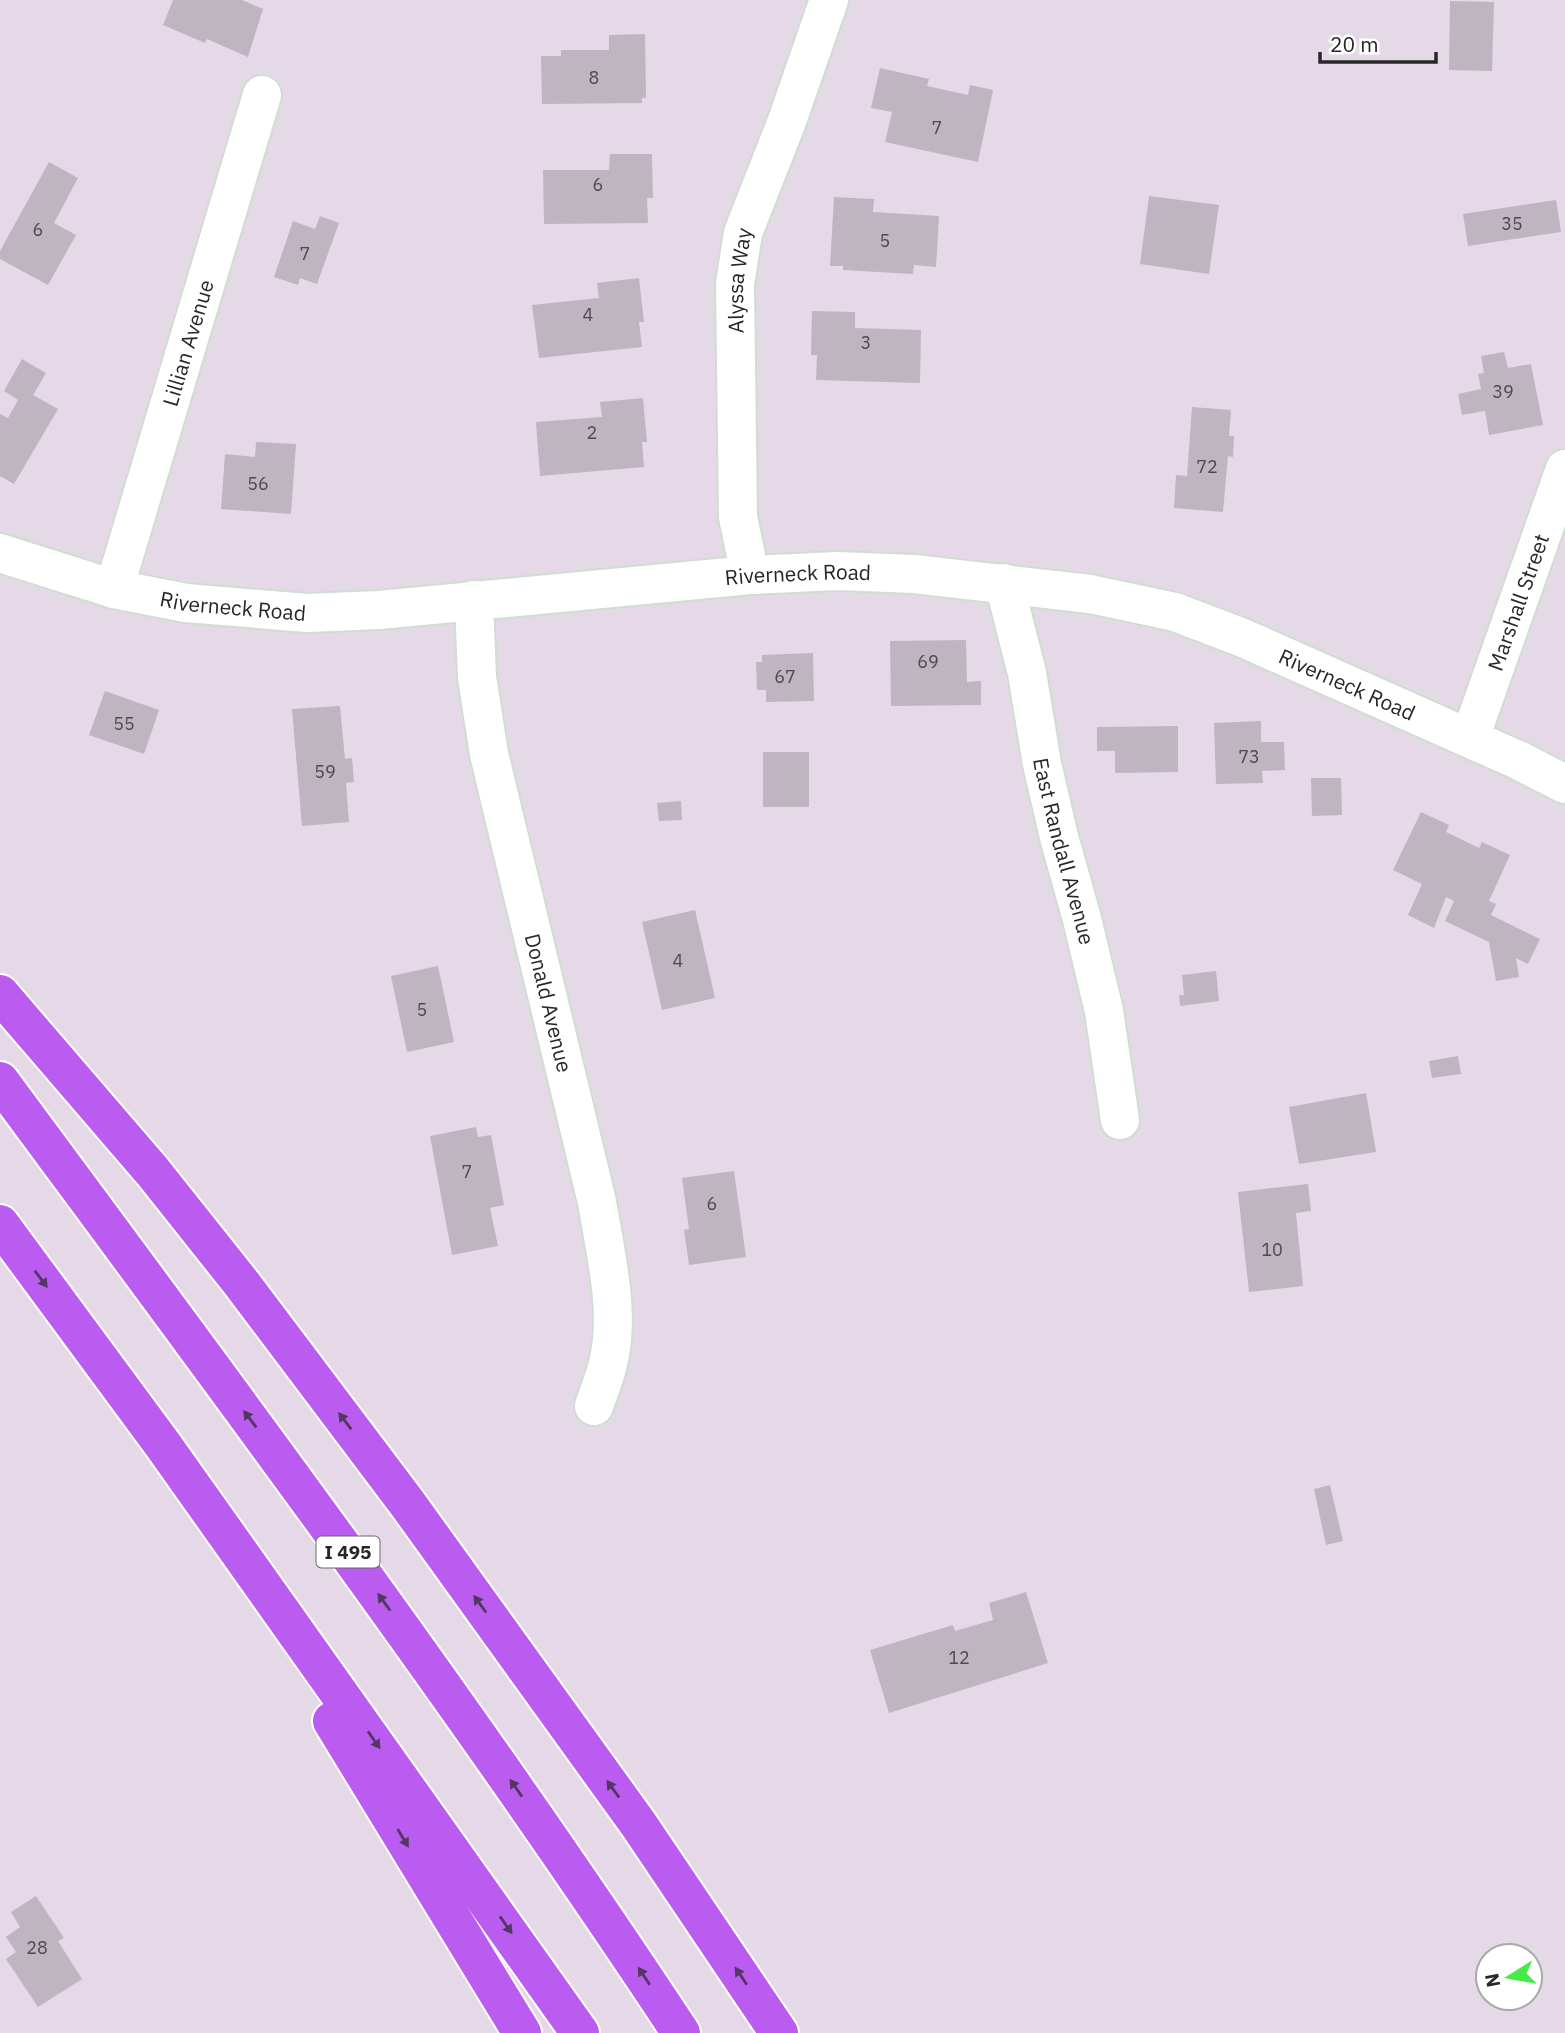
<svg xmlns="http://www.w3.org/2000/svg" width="1565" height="2033" viewBox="0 0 1565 2033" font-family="'IBM Plex Sans',sans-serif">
  <rect width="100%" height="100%" fill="#e5d9e8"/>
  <g fill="#beb5c0">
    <polygon points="173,0 242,0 263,9 248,57 207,39 205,43 163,25"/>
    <polygon points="1450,1 1494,2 1492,71 1449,70"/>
    <polygon points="645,34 646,98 642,98 642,103 542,104 541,56 561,56 561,50 609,50 609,35"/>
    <polygon points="880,68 929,79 927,86 968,95 970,85 993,90 978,162 885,142 892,112 871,108"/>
    <polygon points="610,154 652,154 653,198 647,198 648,223 544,224 543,170 609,170"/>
    <polygon points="49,162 78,178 54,223 76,235 48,285 0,259 0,251"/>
    <polygon points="1149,196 1219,205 1209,274 1140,264"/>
    <polygon points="834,197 874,199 873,212 939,216 936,267 914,265 913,274 843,270 843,266 830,266"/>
    <polygon points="1556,200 1561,232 1468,246 1463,214"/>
    <polygon points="320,216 339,223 317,284 300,278 298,285 274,277 293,221 315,229"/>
    <polygon points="639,278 644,322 639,322 642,347 539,358 532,305 599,298 597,283"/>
    <polygon points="812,311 855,312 855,328 921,330 920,383 816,380 817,355 811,355"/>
    <polygon points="1504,352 1508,368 1531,364 1543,425 1489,435 1485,411 1462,415 1458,394 1481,389 1478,374 1484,373 1481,356"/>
    <polygon points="22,359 46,373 33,395 58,409 14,484 0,476 0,414 8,418 18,400 4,391"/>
    <polygon points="643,398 647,442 642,442 644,467 540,476 536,422 602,417 600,402"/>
    <polygon points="1192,407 1231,410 1229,436 1234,436 1233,457 1228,456 1223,512 1174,508 1176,475 1187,476"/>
    <polygon points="256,442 296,444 291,514 221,509 225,454 255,457"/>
    <polygon points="966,640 967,682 981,681 981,705 891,706 890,641"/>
    <polygon points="813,653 814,701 766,702 766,690 757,690 756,662 762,662 762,655"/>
    <polygon points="105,691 159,710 144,754 89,735"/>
    <polygon points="340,706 345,759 352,758 354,782 346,783 349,822 302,826 292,709"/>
    <polygon points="1261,721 1261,742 1284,742 1285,770 1262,771 1263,783 1216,784 1214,723"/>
    <polygon points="1178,726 1178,772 1115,773 1115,751 1097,751 1097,727"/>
    <rect x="763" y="752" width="46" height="55"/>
    <polygon points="1311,778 1341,778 1342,815 1312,816"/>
    <polygon points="681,801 682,820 659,821 657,803"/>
    <polygon points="1421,812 1449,825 1446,832 1479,848 1482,842 1510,855 1489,901 1496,904 1491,915 1540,939 1528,964 1516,958 1519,977 1496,981 1489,942 1445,921 1454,901 1446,897 1434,928 1408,915 1422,884 1393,870"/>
    <polygon points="695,910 715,998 662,1010 642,922"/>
    <polygon points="438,966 454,1042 407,1052 391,976"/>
    <polygon points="1216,971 1219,1001 1180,1006 1179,995 1184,995 1182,975"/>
    <polygon points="1458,1056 1461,1074 1432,1078 1429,1061"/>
    <polygon points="1366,1093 1376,1152 1299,1164 1289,1107"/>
    <polygon points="476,1127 478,1137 491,1135 504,1205 490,1208 498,1246 452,1255 430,1136"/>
    <polygon points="734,1171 746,1257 689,1265 684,1230 689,1229 682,1178"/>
    <polygon points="1308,1184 1311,1211 1296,1213 1303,1286 1249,1292 1238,1192"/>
    <polygon points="1330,1485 1343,1541 1326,1545 1314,1489"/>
    <polygon points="1026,1592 1048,1663 889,1713 870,1650 953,1625 955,1631 993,1620 989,1603"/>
    <polygon points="36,1896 64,1938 58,1941 82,1979 38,2007 6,1959 16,1952 6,1937 20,1927 11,1912"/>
  </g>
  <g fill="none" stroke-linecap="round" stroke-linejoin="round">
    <defs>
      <g id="minor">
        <path id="s1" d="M750,575L738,517L735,284L743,233L787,121L829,0"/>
        <path id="s2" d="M1004,583L1027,673L1042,764L1059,837L1082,919L1104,1011L1120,1120"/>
        <path id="s3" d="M114,589L262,95"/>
        <path id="s4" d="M474,600L477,677L489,754L597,1202C605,1251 620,1310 609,1359C606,1375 599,1391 594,1406"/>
        <path id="s5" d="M1470,738L1565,469"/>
      </g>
      <g id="secondary">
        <path id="s6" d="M0,553L114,589L186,603L307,613L379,610L750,575L837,571L914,574L1090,594L1175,612L1243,638L1518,760L1565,784"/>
      </g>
      <g id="motorway">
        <polyline points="0,994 153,1172 242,1284 407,1503 639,1825 779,2033"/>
        <path d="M0,1081C232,1395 466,1707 681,2033"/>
        <polyline points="0,1224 163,1445 580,2033"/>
        <polyline points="332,1721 522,2033"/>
      </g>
    </defs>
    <use href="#minor" stroke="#cedfcf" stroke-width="42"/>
    <use href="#secondary" stroke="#cedfcf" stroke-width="42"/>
    <use href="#motorway" stroke="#fff" stroke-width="42"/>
    <use href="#minor" stroke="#fff" stroke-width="38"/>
    <use href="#secondary" stroke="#fff" stroke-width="38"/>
    <use href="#motorway" stroke="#ba5cf0" stroke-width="38"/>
  </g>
  <defs><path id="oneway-solid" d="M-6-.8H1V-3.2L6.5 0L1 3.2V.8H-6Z" transform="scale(1.75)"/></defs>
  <g fill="#533763">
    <use href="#oneway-solid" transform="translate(41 1279) rotate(53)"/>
    <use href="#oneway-solid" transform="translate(250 1419) rotate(-127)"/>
    <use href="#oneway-solid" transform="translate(345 1421) rotate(-127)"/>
    <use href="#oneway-solid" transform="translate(384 1602) rotate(-126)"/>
    <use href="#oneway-solid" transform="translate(480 1604) rotate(-126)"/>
    <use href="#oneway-solid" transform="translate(374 1740) rotate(55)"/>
    <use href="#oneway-solid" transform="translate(516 1788) rotate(-125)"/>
    <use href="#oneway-solid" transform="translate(613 1789) rotate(-126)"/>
    <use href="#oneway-solid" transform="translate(403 1838) rotate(59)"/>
    <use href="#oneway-solid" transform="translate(506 1925) rotate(55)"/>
    <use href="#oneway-solid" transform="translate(644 1976) rotate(-123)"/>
    <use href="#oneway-solid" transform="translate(741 1976) rotate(-124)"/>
  </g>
  <g text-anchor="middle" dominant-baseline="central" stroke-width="5" stroke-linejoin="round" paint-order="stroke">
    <g font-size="18" fill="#4d4a4d">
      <text x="594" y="77">8</text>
      <text x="937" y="127">7</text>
      <text x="598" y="184">6</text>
      <text x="1512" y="223">35</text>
      <text x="38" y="229">6</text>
      <text x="885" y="240">5</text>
      <text x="305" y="253">7</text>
      <text x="588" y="314">4</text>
      <text x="866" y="342">3</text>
      <text x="1503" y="391">39</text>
      <text x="592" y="432">2</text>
      <text x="1207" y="466">72</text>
      <text x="258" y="483">56</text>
      <text x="928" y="661">69</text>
      <text x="785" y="676">67</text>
      <text x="124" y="723">55</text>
      <text x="1249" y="756">73</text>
      <text x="325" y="771">59</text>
      <text x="678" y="960">4</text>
      <text x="422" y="1009">5</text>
      <text x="467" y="1171">7</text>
      <text x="712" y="1203">6</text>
      <text x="1272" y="1249">10</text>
      <text x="959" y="1657">12</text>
      <text x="37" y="1947">28</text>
    </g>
    <rect fill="#fff" stroke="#686868" stroke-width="2" x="316.5" y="1536.5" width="63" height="31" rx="5"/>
    <g font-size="19" font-weight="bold" fill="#272727">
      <text x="348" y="1552">I 495</text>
    </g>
    <g font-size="21" fill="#272727" stroke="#fff">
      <text stroke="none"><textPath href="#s1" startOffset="296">Alyssa Way</textPath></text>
      <text stroke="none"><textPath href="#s3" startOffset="257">Lillian Avenue</textPath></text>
      <text stroke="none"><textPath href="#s6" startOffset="807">Riverneck Road</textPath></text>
      <text stroke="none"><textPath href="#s5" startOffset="144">Marshall Street</textPath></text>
      <text stroke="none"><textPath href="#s6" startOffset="240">Riverneck Road</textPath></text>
      <text stroke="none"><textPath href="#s6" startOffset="1374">Riverneck Road</textPath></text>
      <text stroke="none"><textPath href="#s2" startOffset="275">East Randall Avenue</textPath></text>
      <text stroke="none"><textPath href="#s4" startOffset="411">Donald Avenue</textPath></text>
    </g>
  </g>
  <g transform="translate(1509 1977) rotate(259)"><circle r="33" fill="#ffffff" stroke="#a9a9a9" stroke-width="2"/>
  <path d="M0-5L12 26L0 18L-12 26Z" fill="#44ea47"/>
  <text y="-10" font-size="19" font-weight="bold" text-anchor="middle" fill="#272727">N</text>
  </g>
  <path d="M1320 52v10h116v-10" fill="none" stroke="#272727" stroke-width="3.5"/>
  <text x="1330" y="52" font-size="21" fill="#272727" stroke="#ffffff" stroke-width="5" paint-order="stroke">20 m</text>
</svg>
